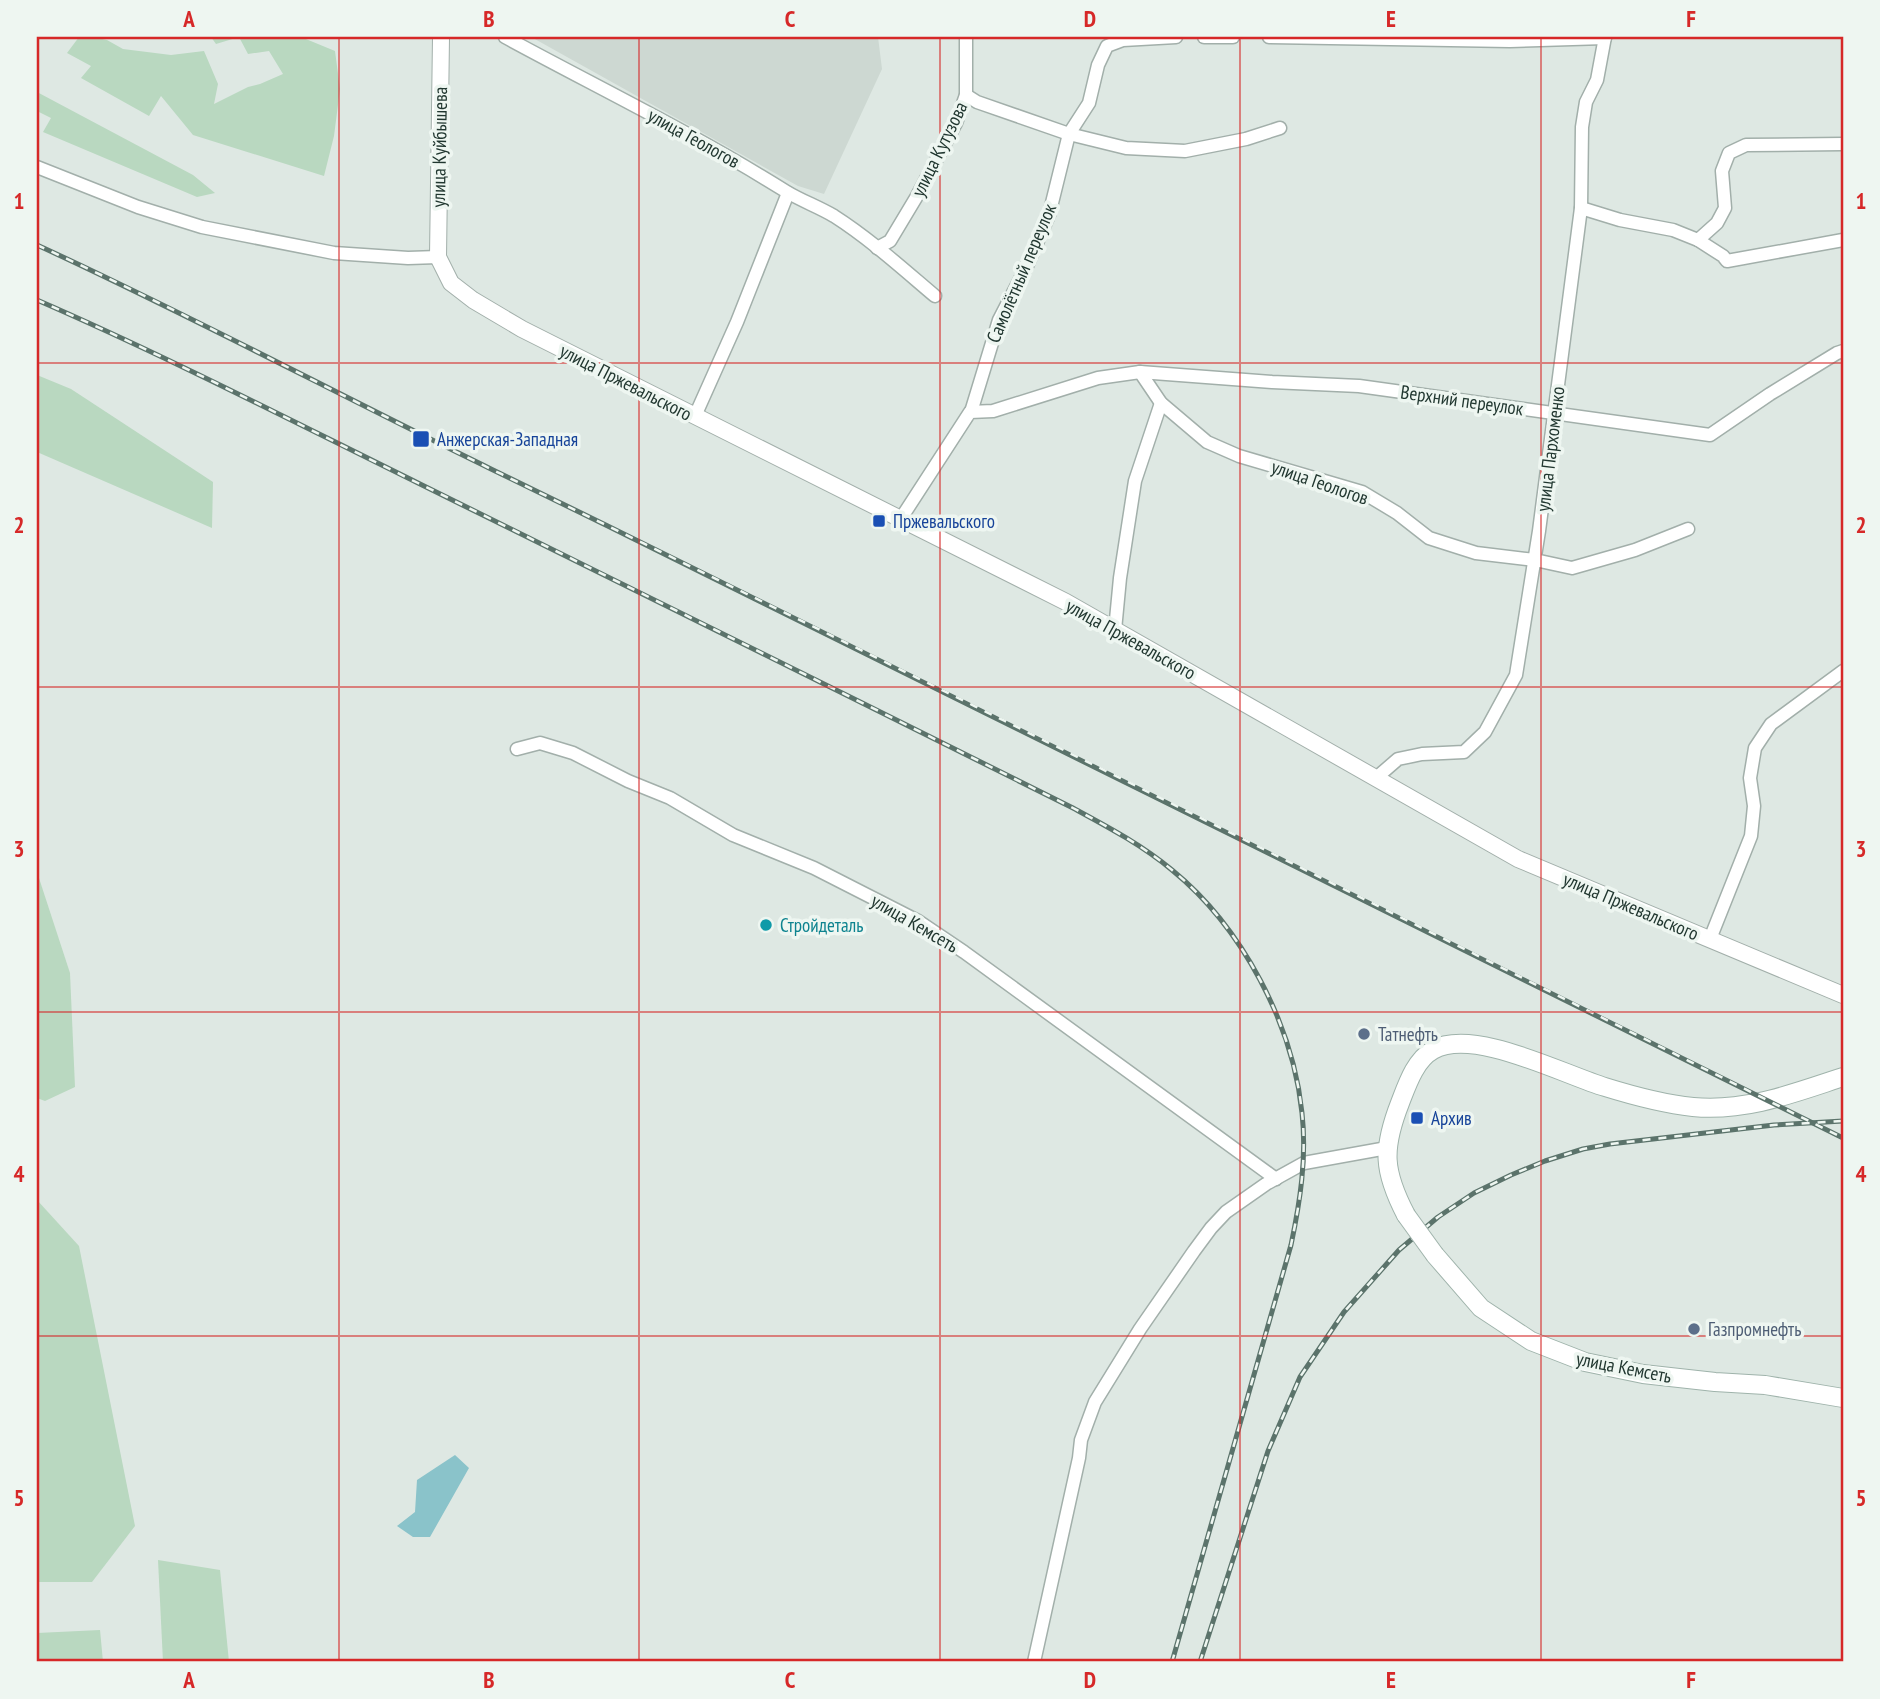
<svg xmlns="http://www.w3.org/2000/svg" width="1880" height="1699" viewBox="0 0 1880 1699" font-family="'PT Sans Narrow',sans-serif">
  <rect width="100%" height="100%" fill="#dee8e3"/>
  <polygon fill="#cdd8d2" points="534,37 878,37 882,69 824,194 798,186 533,38"/>
  <g fill="#b9d8c0">
    <polygon points="79,37 93,37 107,40 123,49 171,55 204,51 218,84 214,104 248,87 260,84 283,74 269,51 248,54 239,37 216,44 211,37 301,37 335,51 340,89 334,136 324,176 193,135 161,96 149,116 81,78 91,66 67,53"/>
    <polygon points="37,92 193,175 215,193 197,197 43,132 51,118 37,111"/>
    <polygon points="37,375 71,389 213,482 212,528 37,452"/>
    <polygon points="37,872 70,973 75,1087 45,1101 37,1098"/>
    <polygon points="37,1200 79,1246 135,1526 92,1582 37,1582"/>
    <polygon points="158,1560 220,1570 229,1662 163,1662"/>
    <polygon points="100,1630 103,1662 37,1662 37,1633"/>
  </g>
  <polygon fill="#8ac3ca" points="455,1455 469,1468 430,1537 413,1537 397,1526 415,1512 417,1480"/>
  <g fill="none" stroke-linecap="round" stroke-linejoin="round">
    <defs>
      <g id="minor">
        <path d="M505,37C599,88 696,135 787,192C802,201 819,207 834,216C870,239 903,269 935,296"/>
        <polyline points="1204,37 1233,37"/>
        <polyline points="1269,37 1510,41 1605,38"/>
        <polyline points="966,95 977,102 1069,134 1126,148 1185,151 1246,139 1280,128"/>
        <polyline points="37,167 138,207 202,227 334,253 408,258 438,257"/>
        <polyline points="1581,208 1620,220 1673,230 1698,240 1723,256 1727,261 1843,240"/>
        <polyline points="1698,240 1717,223 1725,208 1722,171 1729,153 1746,145 1843,144"/>
        <polyline points="877,248 890,241 917,196 956,123 966,95 966,37"/>
        <polyline points="1140,372 1161,403 1207,442 1239,456 1362,492 1397,513 1429,538 1476,553 1535,560 1572,568 1635,550 1688,529"/>
        <polyline points="971,412 999,320 1027,266 1049,215 1069,134 1089,103 1098,65 1107,46 1123,40 1176,37"/>
        <polyline points="695,416 737,322 788,193"/>
        <polyline points="900,520 970,412 993,411 1098,378 1140,372 1272,382 1359,386 1710,435 1770,394 1837,353 1843,351"/>
        <polyline points="1115,630 1120,578 1135,481 1161,403"/>
        <polyline points="517,749 540,743 573,753 628,781 670,798 733,835 814,868 918,921 964,952 1276,1179"/>
        <polyline points="1376,778 1398,759 1422,754 1464,752 1485,732 1516,675 1539,531 1581,208 1582,127 1586,102 1597,80 1605,37"/>
        <polyline points="1710,939 1751,836 1754,806 1750,778 1755,748 1771,724 1843,671"/>
        <polyline points="1034,1662 1079,1458 1081,1440 1095,1402 1140,1329 1194,1251 1211,1228 1226,1212 1266,1184 1304,1163 1387,1148"/>
      </g>
      <polyline id="tertiary" points="441,37 438,257 451,283 473,300 522,329 1066,602 1518,859 1843,995"/>
      <g id="secondary">
        <path d="M1406,1215C1383,1171 1382,1149 1400,1103C1407,1085 1415,1060 1433,1050C1473,1027 1562,1074 1605,1087C1634,1096 1664,1104 1693,1107C1746,1112 1794,1093 1843,1077"/>
        <polyline points="1435,1255 1481,1308 1531,1341 1585,1362 1643,1374 1715,1382 1765,1385 1843,1398"/>
      </g>
    </defs>
    <use href="#minor" stroke="#a2afaa" stroke-width="15"/>
    <use href="#tertiary" stroke="#a2afaa" stroke-width="18"/>
    <use href="#secondary" stroke="#9fb3ab" stroke-width="20"/>
    <use href="#minor" stroke="#fff" stroke-width="12"/>
    <use href="#tertiary" stroke="#fff" stroke-width="16"/>
    <use href="#secondary" stroke="#fff" stroke-width="18"/>
    <defs>
      <g id="rail">
        <path d="M37,245C190,315 339,395 491,469C943,689 1393,913 1843,1138"/>
        <path d="M37,300C166,356 292,421 418,483C637,591 855,699 1073,808C1108,827 1142,845 1172,870C1242,927 1293,1024 1302,1113C1307,1158 1300,1202 1291,1245L1172,1662"/>
        <polyline points="1200,1662 1268,1451 1300,1377 1344,1312 1399,1250 1438,1217 1474,1193 1511,1175 1545,1161 1583,1149 1610,1144 1774,1125 1843,1121"/>
      </g>
    </defs>
    <use href="#rail" stroke="#5b736b" stroke-width="5"/>
    <use href="#rail" stroke="#eef6f1" stroke-width="2.5" stroke-dasharray="8" stroke-linecap="butt"/>
    <defs>
      <polyline id="secondary-bridge" points="1406,1215 1435,1255"/>
    </defs>
    <use href="#secondary-bridge" stroke="#9fb3ab" stroke-width="20" stroke-linecap="butt"/>
    <use href="#secondary-bridge" stroke="#fff" stroke-width="18"/>
  </g>
  <path fill="none" stroke="#d62828" stroke-width="2" stroke-opacity="0.55" d="M339,37V1662M639,37V1662M940,37V1662M1240,37V1662M1541,37V1662M37,363H1843M37,687H1843M37,1012H1843M37,1336H1843"/>
  <g fill="#1a4fb4" stroke="#eef6f1" stroke-width="2.5">
    <rect x="412" y="430" width="18" height="18" rx="3.5"/>
    <rect x="872" y="514" width="14" height="14" rx="3.5"/>
    <rect x="1410" y="1111" width="14" height="14" rx="3.5"/>
  </g>
  <circle fill="#0f9aa8" stroke="#eef6f1" stroke-width="2.5" cx="766" cy="925" r="7"/>
  <g fill="#5c6f8a" stroke="#eef6f1" stroke-width="2.5">
    <circle cx="1364" cy="1034" r="7"/>
    <circle cx="1694" cy="1329" r="7"/>
  </g>
  <g text-anchor="middle" dominant-baseline="central" stroke-width="7" stroke-linejoin="round" paint-order="stroke">
    <g font-size="19" fill="#213730" stroke="#eef6f1">
      <text transform="translate(694 138) rotate(29)">улица Геологов</text>
      <text transform="translate(439 147) rotate(-89)">улица Куйбышева</text>
      <text transform="translate(939 149) rotate(-64)">улица Кутузова</text>
      <text transform="translate(1021 273) rotate(-67)">Самолётный переулок</text>
      <text transform="translate(626 382) rotate(27)">улица Пржевальского</text>
      <text transform="translate(1462 400) rotate(8)">Верхний переулок</text>
      <text transform="translate(1550 449) rotate(-83)">улица Пархоменко</text>
      <text transform="translate(1320 482) rotate(19)">улица Геологов</text>
      <text transform="translate(1131 639) rotate(29)">улица Пржевальского</text>
      <text transform="translate(1631 906) rotate(23)">улица Пржевальского</text>
      <text transform="translate(915 923) rotate(30)">улица Кемсеть</text>
      <text transform="translate(1624 1367) rotate(11)">улица Кемсеть</text>
    </g>
    <g font-size="19" fill="#164399" stroke="#eef6f1" text-anchor="start">
      <text x="437" y="439">Анжерская-Западная</text>
      <text x="893" y="521">Пржевальского</text>
      <text x="1431" y="1118">Архив</text>
    </g>
    <g font-size="19" fill="#0d838f" stroke="#eef6f1" text-anchor="start">
      <text x="780" y="925">Стройдеталь</text>
    </g>
    <g font-size="19" fill="#4e5e75" stroke="#eef6f1" text-anchor="start">
      <text x="1378" y="1034">Татнефть</text>
      <text x="1708" y="1329">Газпромнефть</text>
    </g>
  </g>
  <rect width="1880" height="1699" fill="none" stroke="#eef6f1" stroke-width="77"/>
  <rect x="38" y="38" width="1804" height="1622" fill="none" stroke="#d62828" stroke-width="2.5"/>
  <g font-size="23" text-anchor="middle" font-weight="bold" fill="#d62828">
    <text x="189" y="27">A</text>
    <text x="489" y="27">B</text>
    <text x="790" y="27">C</text>
    <text x="1090" y="27">D</text>
    <text x="1391" y="27">E</text>
    <text x="1691" y="27">F</text>
    <text x="19" y="209">1</text>
    <text x="1861" y="209">1</text>
    <text x="19" y="533">2</text>
    <text x="1861" y="533">2</text>
    <text x="19" y="857">3</text>
    <text x="1861" y="857">3</text>
    <text x="19" y="1182">4</text>
    <text x="1861" y="1182">4</text>
    <text x="19" y="1506">5</text>
    <text x="1861" y="1506">5</text>
    <text x="189" y="1688">A</text>
    <text x="489" y="1688">B</text>
    <text x="790" y="1688">C</text>
    <text x="1090" y="1688">D</text>
    <text x="1391" y="1688">E</text>
    <text x="1691" y="1688">F</text>
  </g>
</svg>
